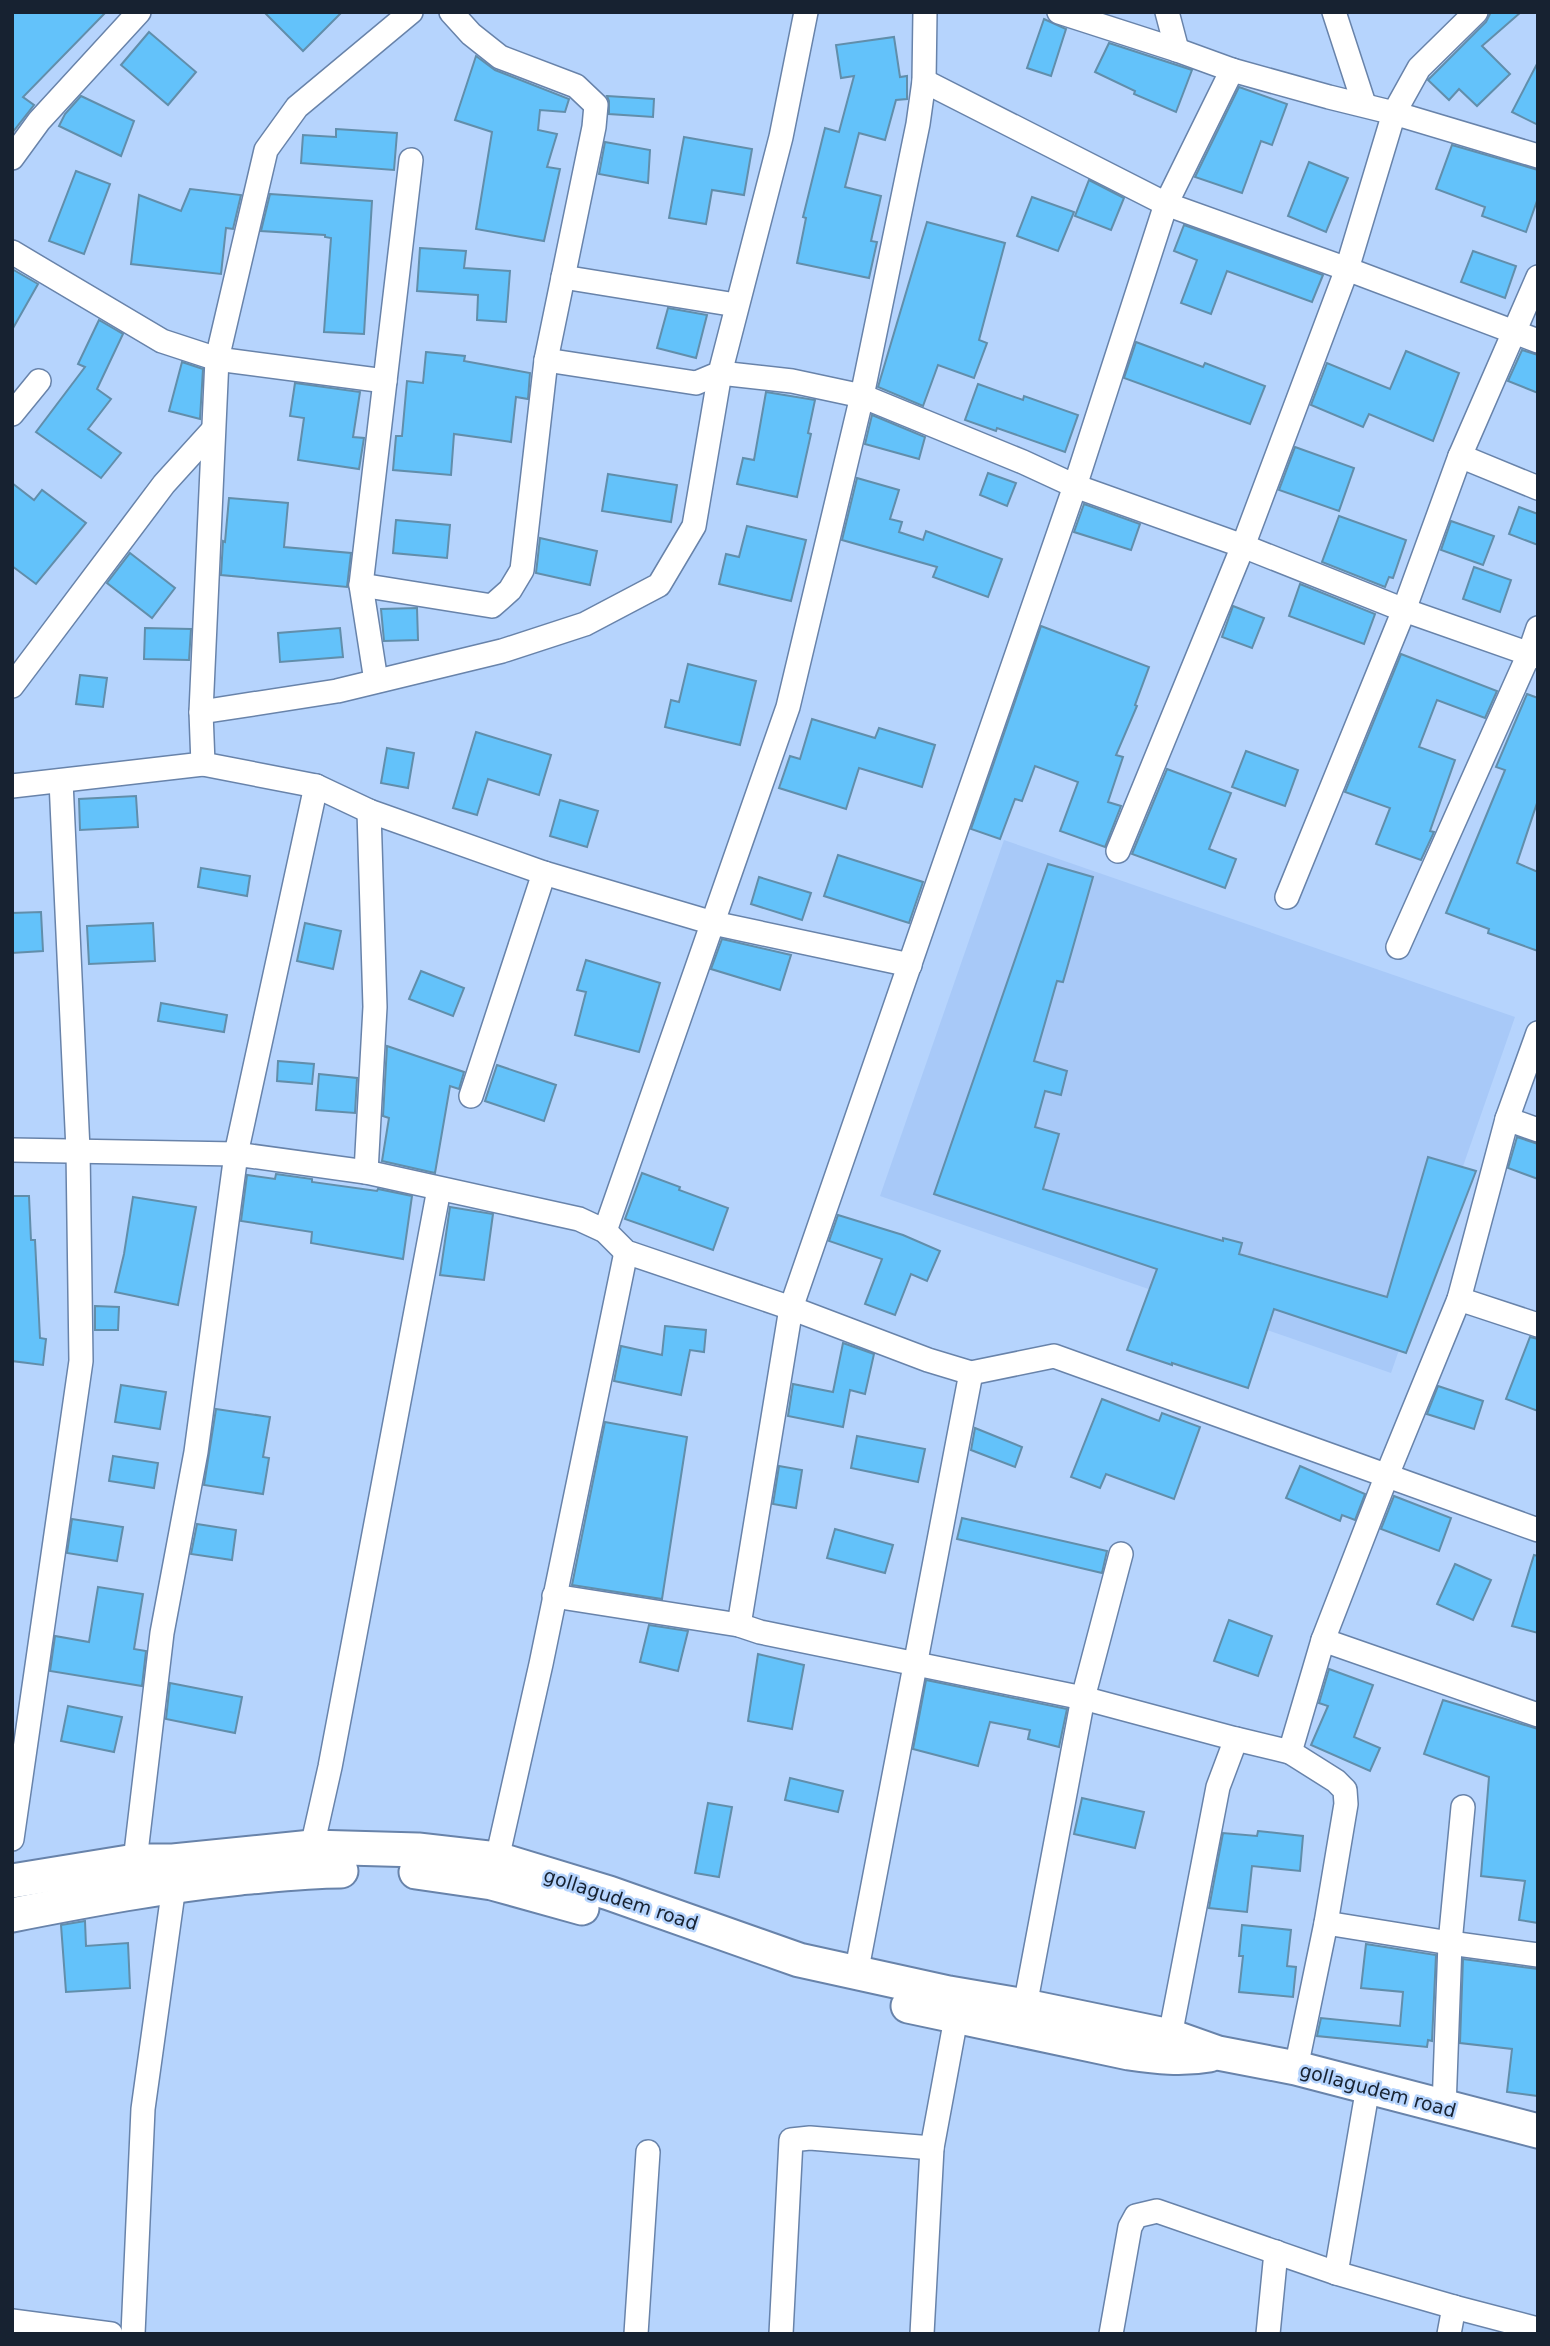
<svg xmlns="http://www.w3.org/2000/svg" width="1550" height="2346" viewBox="0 0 1550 2346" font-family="'DejaVu Sans',sans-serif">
  <rect width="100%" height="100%" fill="#b6d4fd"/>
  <polygon fill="#a8c9f8" points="1004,840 1515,1017 1391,1373 880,1196"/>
  <g fill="#63c2fa" stroke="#618eab" stroke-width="2">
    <polygon points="12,12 106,12 23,97 34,105 12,133"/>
    <polygon points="264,12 342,12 303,51"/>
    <polygon points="1491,12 1521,12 1482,46 1510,74 1477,106 1459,89 1449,100 1428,80 1486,22"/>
    <polygon points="1044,19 1066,29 1051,76 1027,68"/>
    <polygon points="149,32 196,72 168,105 121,65"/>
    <polygon points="894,37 900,77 907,76 907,99 896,100 885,140 859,133 845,187 881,196 871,241 877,242 869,278 797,263 806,218 803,217 825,128 839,132 854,76 841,78 836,45"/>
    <polygon points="1109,43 1192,70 1176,112 1134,94 1135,91 1095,72"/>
    <polygon points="476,56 495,70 569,99 565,112 540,110 538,130 557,134 547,167 560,169 544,241 476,229 492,132 455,120"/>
    <polygon points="1538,62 1538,125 1512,112"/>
    <polygon points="1239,87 1287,104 1272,145 1261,141 1242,193 1195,177"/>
    <polygon points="81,96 134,121 121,156 59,126 65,114"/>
    <polygon points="607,96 654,99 653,117 609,114 609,101"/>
    <polygon points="336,129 397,133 394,170 301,163 303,135 336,137"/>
    <polygon points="684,137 752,149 744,195 712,190 706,224 669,218"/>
    <polygon points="605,142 650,150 648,183 599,174"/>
    <polygon points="1452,145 1538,170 1538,198 1526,232 1482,216 1485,207 1436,189"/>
    <polygon points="1309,162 1348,178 1326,232 1288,216"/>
    <polygon points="76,171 110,184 84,254 49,241"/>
    <polygon points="1089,180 1124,198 1111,230 1075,216"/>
    <polygon points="190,189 241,195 233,229 226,228 221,274 131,264 139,195 181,211"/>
    <polygon points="270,194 372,201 364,334 324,332 331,238 325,237 325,235 261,231"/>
    <polygon points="1032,197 1074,212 1058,251 1017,236"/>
    <polygon points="927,222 1005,243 979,340 987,343 974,378 938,365 923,406 878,387"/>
    <polygon points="1184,225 1323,275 1312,302 1227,271 1211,314 1181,303 1197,260 1174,251"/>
    <polygon points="420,248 466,251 464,268 510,271 506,322 477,320 478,295 417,291"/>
    <polygon points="1473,251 1516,266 1505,298 1461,282"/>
    <polygon points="12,269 38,284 12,330"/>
    <polygon points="668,308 707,315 696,358 657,348"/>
    <polygon points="99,320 123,334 97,389 111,399 88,429 121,453 101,478 36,432 85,367 78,364"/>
    <polygon points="1136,342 1203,367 1205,363 1265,386 1250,424 1124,378"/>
    <polygon points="1522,350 1538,355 1538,393 1508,381"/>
    <polygon points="1406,351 1459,373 1433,441 1369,414 1363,427 1311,405 1327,363 1390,389"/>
    <polygon points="426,352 465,356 464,361 530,373 528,399 516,397 511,442 454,434 451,475 393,470 396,436 402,436 407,381 423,383"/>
    <polygon points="182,362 203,369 200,419 169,411"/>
    <polygon points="295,383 360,392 353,437 364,438 359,469 298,460 304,418 290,416"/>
    <polygon points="978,384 1023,400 1024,396 1078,415 1065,452 997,428 996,431 965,420"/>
    <polygon points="766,392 815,400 808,433 811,434 797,497 737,484 743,458 754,460"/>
    <polygon points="872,415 925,437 919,459 865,444"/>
    <polygon points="1295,447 1354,468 1339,511 1279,490"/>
    <polygon points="988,473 1016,483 1007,506 980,495"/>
    <polygon points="608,474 677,485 671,522 602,511"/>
    <polygon points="857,478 899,490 890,519 902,522 899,532 923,540 926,531 1002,559 988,597 933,577 937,567 842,540"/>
    <polygon points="12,483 34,500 42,490 86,523 36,584 12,566"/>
    <polygon points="229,498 288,503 284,547 351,553 347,587 221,575 223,541 225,542"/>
    <polygon points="1084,504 1140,524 1131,550 1074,532"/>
    <polygon points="1519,507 1538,514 1538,545 1509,534"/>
    <polygon points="1339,516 1406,540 1393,578 1389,577 1385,587 1322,562"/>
    <polygon points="396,520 450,525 447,558 393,553"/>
    <polygon points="1451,521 1494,536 1483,565 1441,550"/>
    <polygon points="747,526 806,540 791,601 719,584 726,554 739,557"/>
    <polygon points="540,538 597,551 590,585 536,573"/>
    <polygon points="130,553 175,588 152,618 107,583"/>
    <polygon points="1474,567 1511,580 1500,612 1463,599"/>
    <polygon points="1300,584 1375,614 1364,644 1289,616"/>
    <polygon points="1233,606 1264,618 1252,648 1222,637"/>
    <polygon points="417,608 418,640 384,641 381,609"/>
    <polygon points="1041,626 1149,667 1135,705 1137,706 1116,755 1123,757 1108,802 1121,806 1105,847 1060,831 1078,782 1035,766 1022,801 1015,799 1000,839 971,829"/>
    <polygon points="145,628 191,629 189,660 144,659"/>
    <polygon points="340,628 343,657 280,662 278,633"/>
    <polygon points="1401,654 1497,691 1485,718 1437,700 1419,747 1455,760 1430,831 1434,832 1421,860 1376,844 1390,808 1345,792"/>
    <polygon points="688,664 756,681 740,745 665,727 671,700 679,702"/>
    <polygon points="80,675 107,678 103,707 76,704"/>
    <polygon points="1527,694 1538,698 1538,800 1517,863 1538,872 1538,951 1488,933 1489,929 1446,913 1505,770 1496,767"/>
    <polygon points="812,719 875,738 879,728 935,745 922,787 859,768 846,809 779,788 790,756 800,759"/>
    <polygon points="476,732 551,755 539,795 488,779 477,815 453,808"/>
    <polygon points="387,748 414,753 408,788 381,783"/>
    <polygon points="1246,751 1298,770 1285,806 1232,787"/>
    <polygon points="1167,769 1231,793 1209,849 1236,859 1225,888 1132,854"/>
    <polygon points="136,796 138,827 80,830 79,799"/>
    <polygon points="560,800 598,811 587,847 550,836"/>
    <polygon points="838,855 923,882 909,923 824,896"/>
    <polygon points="1048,864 1093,877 1063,982 1057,981 1034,1061 1067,1071 1061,1095 1045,1091 1035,1127 1059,1134 1043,1189 1223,1241 1223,1238 1242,1243 1239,1254 1387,1297 1428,1157 1476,1171 1406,1353 1274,1309 1248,1388 1172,1363 1172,1365 1127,1350 1157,1269 934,1194"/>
    <polygon points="201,868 250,876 247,896 198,887"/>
    <polygon points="759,877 811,893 802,920 751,904"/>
    <polygon points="41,912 43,951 12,953 12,913"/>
    <polygon points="153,923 155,961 89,964 87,926"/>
    <polygon points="305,923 341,931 333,969 297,961"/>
    <polygon points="722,939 791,955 780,990 711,969"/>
    <polygon points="586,960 660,983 639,1052 575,1035 586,992 577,990"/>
    <polygon points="421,971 464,988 453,1016 409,999"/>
    <polygon points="161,1003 227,1015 224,1032 158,1021"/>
    <polygon points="387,1046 464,1072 459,1089 450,1086 435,1173 382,1161 389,1118 383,1116"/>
    <polygon points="278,1061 314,1064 312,1084 277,1081"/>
    <polygon points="497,1065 556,1085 544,1121 485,1101"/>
    <polygon points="319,1074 357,1078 355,1113 316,1110"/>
    <polygon points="1517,1137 1538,1144 1538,1179 1508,1168"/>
    <polygon points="642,1173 680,1187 679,1190 728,1208 713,1250 625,1219"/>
    <polygon points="276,1174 312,1179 312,1182 377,1191 378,1189 412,1196 403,1259 311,1243 312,1232 241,1221 247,1175 275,1179"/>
    <polygon points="12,1196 29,1196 31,1240 35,1240 40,1338 46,1339 43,1365 12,1361"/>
    <polygon points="133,1197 196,1207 178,1305 115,1292 124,1254"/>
    <polygon points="450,1207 493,1214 484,1280 440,1275"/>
    <polygon points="838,1215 903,1235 940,1251 927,1281 911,1274 895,1315 865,1304 882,1259 829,1241"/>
    <polygon points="95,1306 119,1307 118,1330 95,1330"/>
    <polygon points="665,1326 706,1330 704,1352 690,1350 681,1395 614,1381 621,1346 662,1355"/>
    <polygon points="1530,1337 1538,1339 1538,1411 1506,1399"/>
    <polygon points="843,1343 874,1354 865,1394 850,1390 843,1427 788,1416 793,1384 833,1392"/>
    <polygon points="121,1385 166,1392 160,1429 115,1422"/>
    <polygon points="1438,1386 1483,1401 1474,1429 1427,1414"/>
    <polygon points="1102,1399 1159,1421 1162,1413 1200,1427 1174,1499 1106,1474 1100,1488 1071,1477"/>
    <polygon points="216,1409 270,1417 263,1457 269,1458 263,1494 204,1485"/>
    <polygon points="605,1422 687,1437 662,1599 572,1585"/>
    <polygon points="975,1428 1022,1447 1015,1467 971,1450"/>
    <polygon points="857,1436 925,1449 918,1482 851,1468"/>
    <polygon points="113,1456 158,1463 154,1488 109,1481"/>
    <polygon points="779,1466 802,1470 796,1508 773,1504"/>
    <polygon points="1300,1466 1365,1494 1355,1520 1342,1515 1340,1521 1286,1498"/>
    <polygon points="1394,1496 1451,1518 1439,1551 1381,1529"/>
    <polygon points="962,1518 1107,1551 1102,1573 957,1539"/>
    <polygon points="72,1519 123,1527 117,1561 67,1553"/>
    <polygon points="197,1524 236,1530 232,1560 191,1554"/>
    <polygon points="835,1529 893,1545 885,1573 827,1558"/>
    <polygon points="1534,1555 1538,1556 1538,1633 1512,1626"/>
    <polygon points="1455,1564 1491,1580 1473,1620 1437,1604"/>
    <polygon points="98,1587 143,1594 134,1649 146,1651 142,1686 50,1671 55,1636 89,1642"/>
    <polygon points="1229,1620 1272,1636 1258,1676 1214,1661"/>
    <polygon points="649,1625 688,1631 678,1671 640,1662"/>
    <polygon points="758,1654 804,1665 792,1729 748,1721"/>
    <polygon points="1329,1669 1373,1685 1354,1737 1380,1748 1370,1771 1311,1745 1328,1706 1319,1703"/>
    <polygon points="926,1680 1067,1709 1059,1747 1028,1739 1030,1730 990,1722 978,1766 913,1749"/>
    <polygon points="170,1683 242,1697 235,1733 166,1719"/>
    <polygon points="1443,1700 1538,1729 1538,1923 1519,1920 1525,1881 1481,1876 1489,1777 1424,1754"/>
    <polygon points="68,1706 122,1717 114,1752 61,1741"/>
    <polygon points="790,1778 843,1791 838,1812 785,1800"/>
    <polygon points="1082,1798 1144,1812 1135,1848 1074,1834"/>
    <polygon points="708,1803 732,1807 719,1877 695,1873"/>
    <polygon points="1258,1831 1303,1836 1300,1871 1252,1866 1247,1912 1209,1908 1223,1833 1257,1836"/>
    <polygon points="85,1921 86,1946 128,1943 130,1988 66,1992 61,1925"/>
    <polygon points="1242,1925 1291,1930 1287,1966 1296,1967 1293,1997 1239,1992 1243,1956 1239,1956"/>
    <polygon points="1366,1944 1436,1955 1432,2041 1428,2040 1427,2047 1317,2036 1321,2018 1400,2026 1403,1992 1361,1988"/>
    <polygon points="1463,1959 1538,1969 1538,2096 1507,2092 1512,2049 1460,2043"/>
  </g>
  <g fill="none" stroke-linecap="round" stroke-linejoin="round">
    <defs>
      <g id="street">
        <polyline points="1059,12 1177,50 1232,70"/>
        <polyline points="1167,12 1177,50"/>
        <polyline points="1334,12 1364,104"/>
        <polyline points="924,81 1166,204 1347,269 1538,341"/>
        <polyline points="12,158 39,121 139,12"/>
        <polyline points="12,252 162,341 217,359 385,381"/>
        <polyline points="563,277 736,305"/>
        <polyline points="546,360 696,383 720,373 781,137 806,12"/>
        <polyline points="12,414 39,381"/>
        <polyline points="1460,456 1538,488"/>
        <polyline points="361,585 492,606 510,590 522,570 546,360 594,127 596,105 576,86 500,57 471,34 451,12"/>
        <polyline points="376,681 361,585 411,160"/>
        <polyline points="12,686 164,484 213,430"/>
        <polyline points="201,712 337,691 502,651 585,624 659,585 694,526 720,373 792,381 862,396 1023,462 1075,486 1243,546 1404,610 1538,657"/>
        <polyline points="203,764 316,786 369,811 544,873 713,923 910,965"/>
        <polyline points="12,786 203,764 201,712 217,359 266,150 297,107 411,12"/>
        <polyline points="1118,851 1243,546 1347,269 1394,113 1538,156"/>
        <polyline points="1287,897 1404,610 1460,456 1538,277"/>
        <polyline points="1398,947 1529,654 1538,628"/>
        <polyline points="471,1096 544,873"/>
        <polyline points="1507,1119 1538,1130"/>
        <polyline points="12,1150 236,1154 316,786"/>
        <polyline points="366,1172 375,1007 369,811"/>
        <polyline points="605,1231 788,707 862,396 918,124 924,81 925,12"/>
        <polyline points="1459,1299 1538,1325"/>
        <polyline points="554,1596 739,1625 760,1632 1083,1698 1236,1739"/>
        <polyline points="739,1625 791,1308 1075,486 1166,204 1232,70 1329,97 1394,113 1419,68 1476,12"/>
        <polyline points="1323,1640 1538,1715"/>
        <polyline points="1290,1752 1336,1781 1345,1790 1346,1804 1326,1923 1296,2068"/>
        <polyline points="12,1839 81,1361 78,1150 61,781"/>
        <polyline points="312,1847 330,1767 439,1189"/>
        <polyline points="497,1859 541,1664 626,1252"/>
        <polyline points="135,1861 162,1633 196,1452 236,1154 366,1172 579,1219 605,1231 626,1252 791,1308 928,1360 971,1373 1054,1356 1538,1530"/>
        <polyline points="1326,1923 1450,1943 1538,1955"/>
        <polyline points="856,1974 971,1373"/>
        <polyline points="1025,2006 1083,1698 1121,1554"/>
        <polyline points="1170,2036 1218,1787 1236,1739 1290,1752 1323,1640 1387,1475 1459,1299 1507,1119 1538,1033"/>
        <polyline points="1444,2108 1450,1943 1463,1807"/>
        <polyline points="1336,2273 1368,2087"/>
        <polyline points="12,2321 111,2334"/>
        <polyline points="133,2334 143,2109 174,1886 173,1874"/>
        <polyline points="636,2334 648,2152"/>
        <polyline points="781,2334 791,2140 810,2138 932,2148"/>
        <polyline points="922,2334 932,2148 956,2018"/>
        <polyline points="1111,2334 1130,2227 1136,2216 1157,2211 1336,2273 1454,2307 1538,2329"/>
        <polyline points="1268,2334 1276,2252"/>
        <polyline points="1449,2334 1454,2307"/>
      </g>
      <g id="secondary">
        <polyline points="416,1872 492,1883 582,1908"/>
        <polyline points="12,1881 135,1861 173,1861 312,1847 418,1850 497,1859 609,1893 799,1960 949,1993 1025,2006 1170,2036 1218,2053 1296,2068 1538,2131"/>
        <path d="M12,1915C88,1900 163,1886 240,1878C274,1875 307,1871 341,1871"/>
        <path d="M908,2006L1129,2053C1157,2057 1181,2060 1209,2055"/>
      </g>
    </defs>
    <use href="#street" stroke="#6883aa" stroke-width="26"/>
    <use href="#secondary" stroke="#6883aa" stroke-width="37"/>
    <use href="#street" stroke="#fff" stroke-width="23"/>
    <use href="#secondary" stroke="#fff" stroke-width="33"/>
  </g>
  <g text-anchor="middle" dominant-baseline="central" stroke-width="5" stroke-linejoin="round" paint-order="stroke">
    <g font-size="19" fill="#172231" stroke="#b6d4fd">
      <text transform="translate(621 1899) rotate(18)">gollagudem road</text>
      <text transform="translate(1378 2090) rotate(15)">gollagudem road</text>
    </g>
  </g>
  <rect width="1550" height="2346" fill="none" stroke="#172231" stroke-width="28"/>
</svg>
